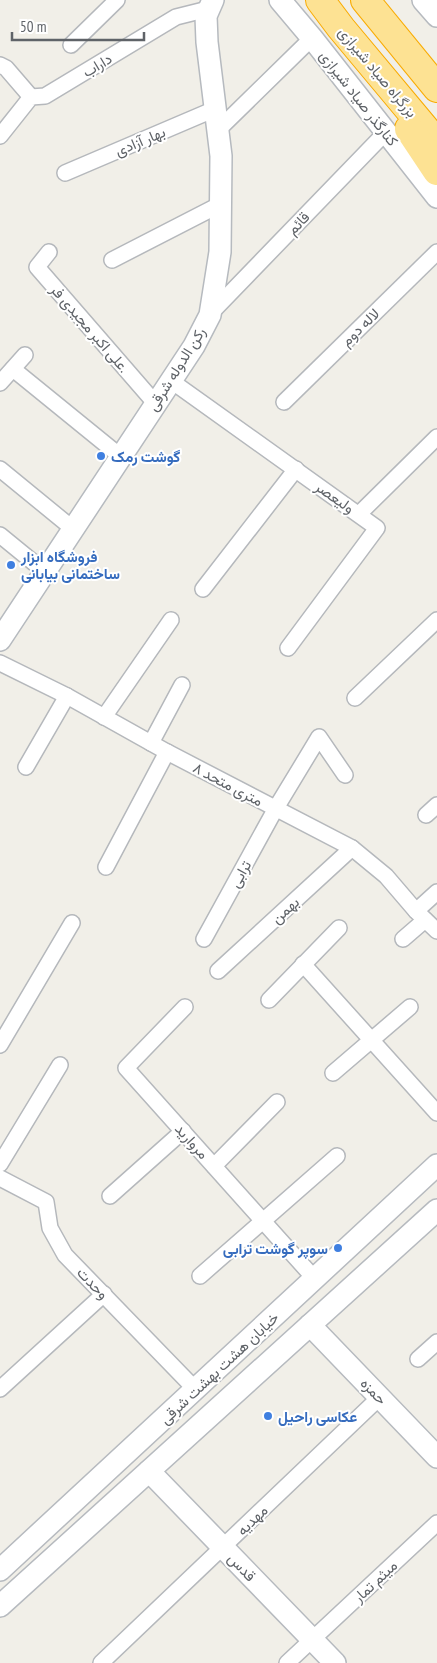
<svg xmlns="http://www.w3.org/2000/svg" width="437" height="1663" viewBox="0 0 437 1663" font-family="'PT Sans Narrow',Vazirmatn,sans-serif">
  <rect width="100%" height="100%" fill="#f1efe8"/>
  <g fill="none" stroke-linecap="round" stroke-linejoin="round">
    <defs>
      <g id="street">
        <polyline points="71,45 117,0"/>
        <polyline points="0,65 6,68 31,97"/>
        <polyline points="218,130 312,38"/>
        <polyline points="0,136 31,97 45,96 176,17 208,9"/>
        <polyline points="65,173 215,109"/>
        <polyline points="49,252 37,267 155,403"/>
        <polyline points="112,260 221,204"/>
        <polyline points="210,314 386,132"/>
        <polyline points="13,369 120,456"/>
        <polyline points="170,380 377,528 288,648"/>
        <polyline points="0,383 25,355"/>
        <polyline points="284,402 437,252"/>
        <polyline points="0,469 72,528"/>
        <polyline points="359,514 437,437"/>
        <polyline points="0,535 44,571"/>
        <polyline points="203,589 296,469"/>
        <polyline points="0,663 67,696 167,752 352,848 386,876 416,911 437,931"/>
        <polyline points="355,698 437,620"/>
        <polyline points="104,717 171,620"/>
        <polyline points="151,743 182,685"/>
        <polyline points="26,767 67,696"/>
        <polyline points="426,815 437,805"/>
        <polyline points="106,867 167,752"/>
        <polyline points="416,911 437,892"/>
        <polyline points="204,939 276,808 319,737 345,775"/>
        <polyline points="403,939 425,920"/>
        <polyline points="303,964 437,1113"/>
        <polyline points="218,971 352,848"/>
        <polyline points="269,1000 339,928"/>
        <polyline points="185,1007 126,1068 314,1278"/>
        <polyline points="0,1045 72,923"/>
        <polyline points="333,1073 410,1007"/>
        <polyline points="0,1164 60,1065"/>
        <polyline points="214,1166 277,1102"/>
        <polyline points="0,1178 46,1202 50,1228 65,1255 196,1390"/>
        <polyline points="110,1196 183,1131"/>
        <polyline points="200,1276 337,1156"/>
        <polyline points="418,1359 437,1342"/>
        <polyline points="0,1389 104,1294"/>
        <polyline points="101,1663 380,1397"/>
        <polyline points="287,1663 437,1523"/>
      </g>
      <g id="secondary">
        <polyline points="280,0 312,38 437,197"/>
        <polyline points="423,0 437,16"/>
        <polyline points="0,640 194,346 210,315 220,252 221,156 207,42 206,16 213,0"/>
        <polyline points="310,1325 437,1457"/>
        <polyline points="149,1471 335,1663"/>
        <path d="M0,1570C146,1436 291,1300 437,1165"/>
        <polyline points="0,1606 437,1210"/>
      </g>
      <g id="highway">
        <polyline points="320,0 341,28 437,143"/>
        <polyline points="365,0 437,88"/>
        <polyline points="409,129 437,171"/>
      </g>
    </defs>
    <use href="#street" stroke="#b5b8bc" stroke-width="18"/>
    <use href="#secondary" stroke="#b6babf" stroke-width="24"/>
    <use href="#highway" stroke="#f9ab00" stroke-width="30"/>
    <use href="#street" stroke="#fff" stroke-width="15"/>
    <use href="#secondary" stroke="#fff" stroke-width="21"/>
    <use href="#highway" stroke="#fde293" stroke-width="28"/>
  </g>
  <g fill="#3f7fe0" stroke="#fff" stroke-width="2">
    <circle cx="101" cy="456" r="5"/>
    <circle cx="11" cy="565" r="5"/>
    <circle cx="338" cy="1248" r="5"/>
    <circle cx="268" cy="1416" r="5"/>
  </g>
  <g text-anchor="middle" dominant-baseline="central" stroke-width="4" stroke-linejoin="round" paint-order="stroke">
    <g font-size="15" fill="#5f6368" stroke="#fff">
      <text transform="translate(97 65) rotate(-31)">داراب</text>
      <text transform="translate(378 72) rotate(50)">بزرگراه صیاد شیرازی</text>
      <text transform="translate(359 98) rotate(52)">کنارگذر صیاد شیرازی</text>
      <text transform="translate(140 141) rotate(-23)">بهار آزادی</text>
      <text transform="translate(298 223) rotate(-46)">قائم</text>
      <text transform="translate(360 327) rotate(-44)">لاله دوم</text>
      <text transform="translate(90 328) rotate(49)">علی اکبر مجیدی فر.</text>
      <text transform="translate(176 369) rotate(-58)">رکن الدوله شرقی</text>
      <text transform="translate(335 497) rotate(35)">ولیعصر</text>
      <text transform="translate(228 784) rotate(28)">۸ متری متحد</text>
      <text transform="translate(240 874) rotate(-61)">ترابی</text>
      <text transform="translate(285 910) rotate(-42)">بهمن</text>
      <text transform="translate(192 1141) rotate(48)">مروارید</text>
      <text transform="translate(93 1283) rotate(46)">وحدت</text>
      <text transform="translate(219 1368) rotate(-43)">خیابان هشت بهشت شرقی</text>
      <text transform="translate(374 1391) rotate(46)">حمزه</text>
      <text transform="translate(252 1520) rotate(-44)">مهدیه</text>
      <text transform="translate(242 1567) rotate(46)">قدس</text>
      <text transform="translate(375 1581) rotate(-43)">میثم تمار</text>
    </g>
    <g font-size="15" font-weight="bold" fill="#366cbe" stroke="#fff" text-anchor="start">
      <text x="111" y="456">گوشت رمک</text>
      <text x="21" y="556">فروشگاه ابزار<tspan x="21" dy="17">ساختمانی بیابانی</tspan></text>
      <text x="328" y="1248" text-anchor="end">سوپر گوشت ترابی</text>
      <text x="278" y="1416">عکاسی راحیل</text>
    </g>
  </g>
  <path d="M12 32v8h132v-8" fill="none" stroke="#5f6368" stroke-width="2.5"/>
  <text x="20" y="32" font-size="15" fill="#5f6368" stroke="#ffffff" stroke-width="4" paint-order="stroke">50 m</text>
</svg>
